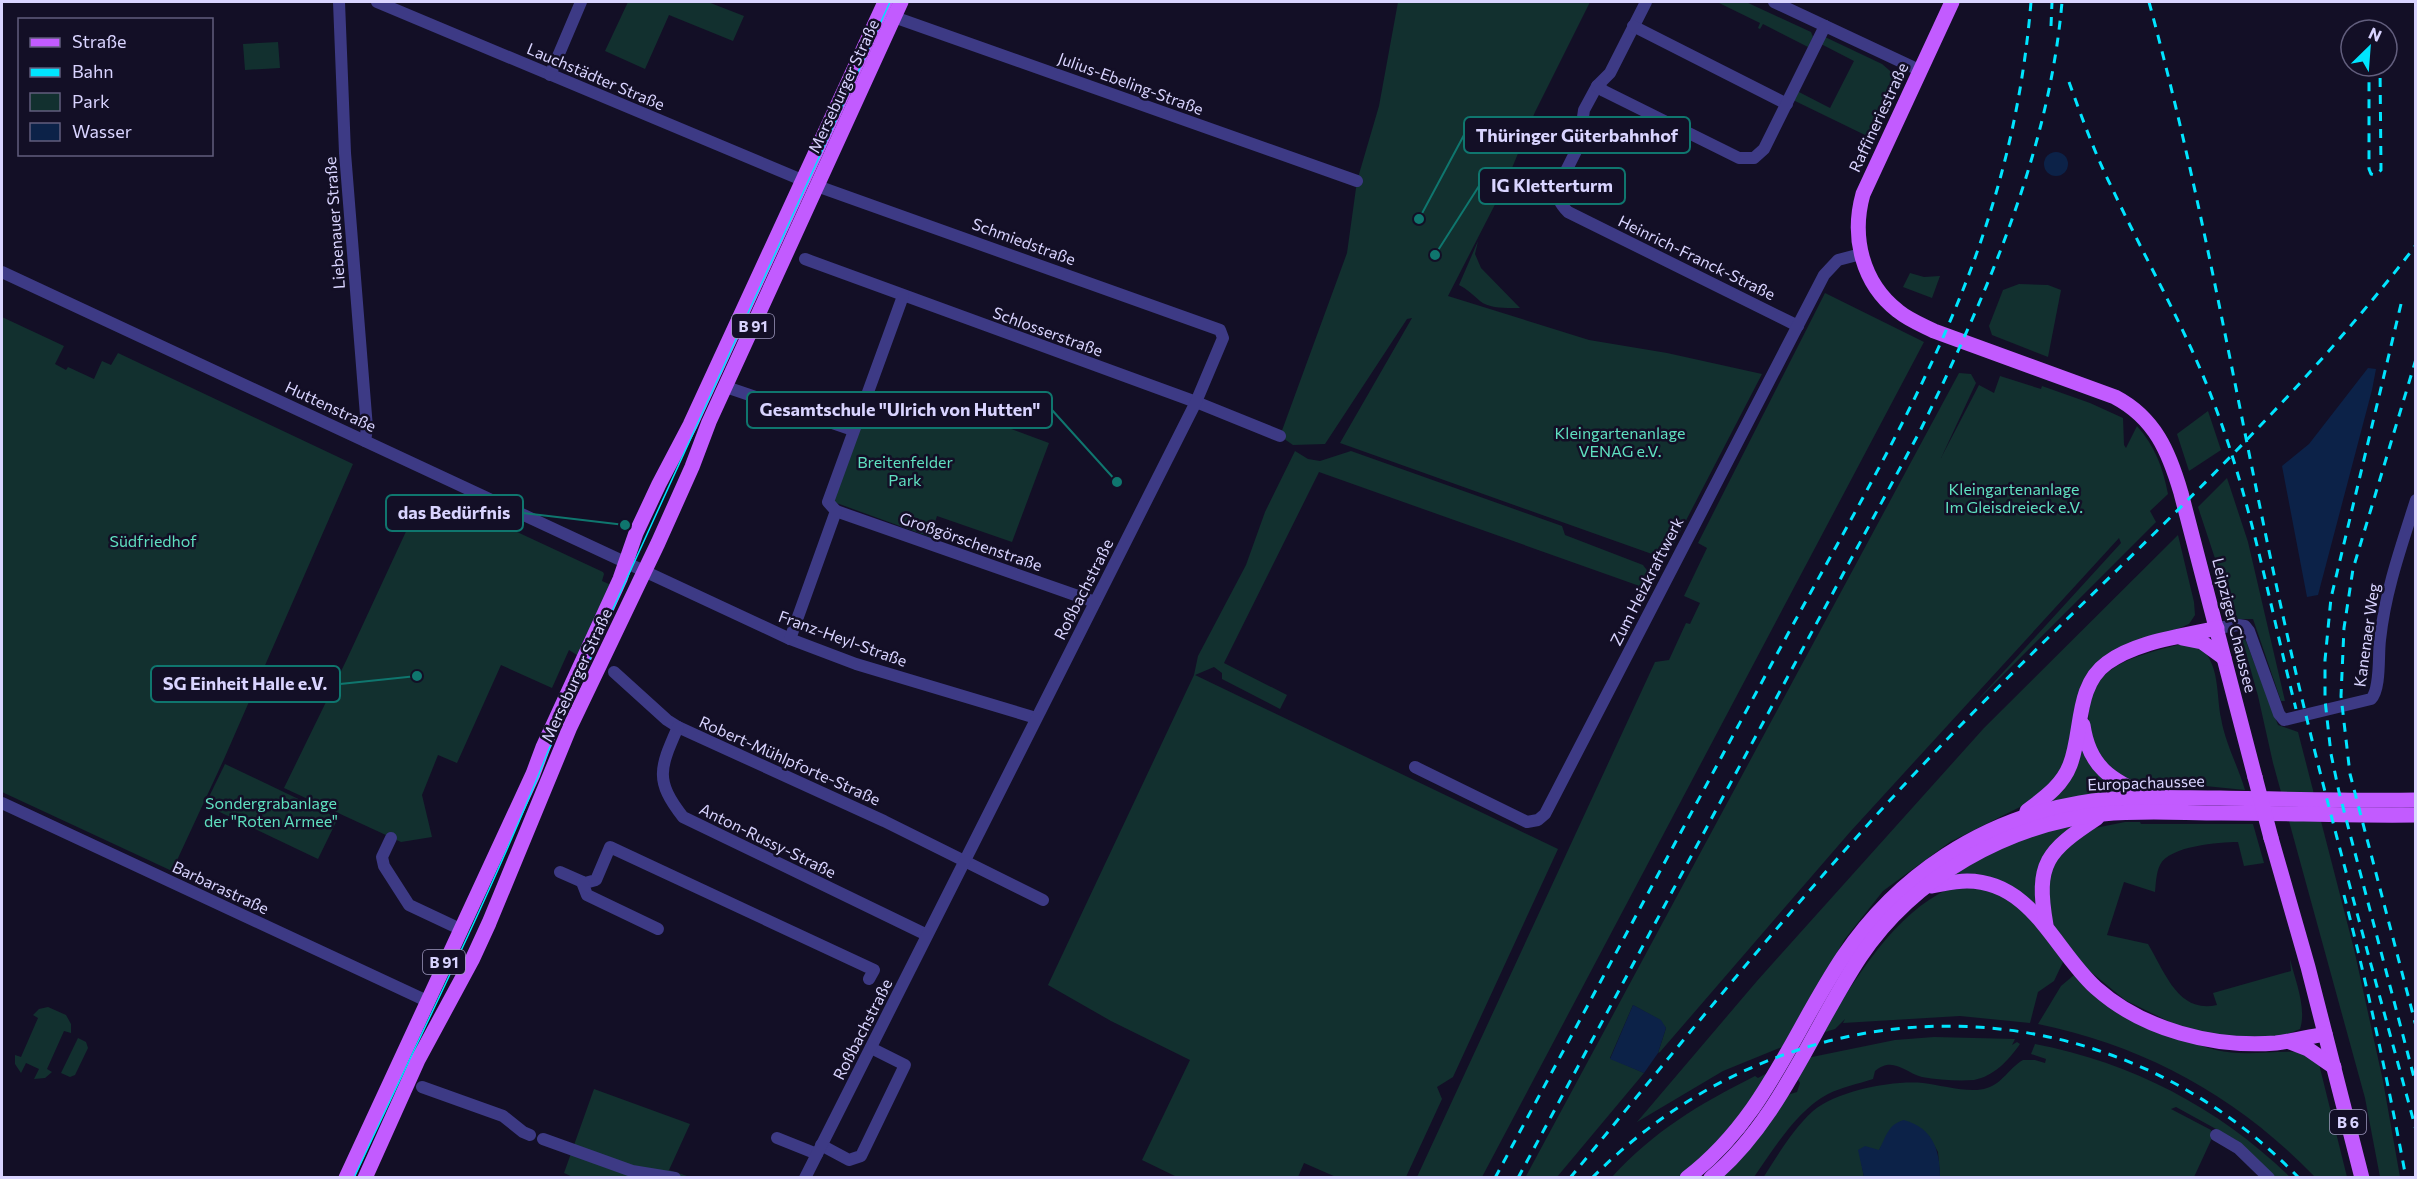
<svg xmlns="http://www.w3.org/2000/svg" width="2417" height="1179" viewBox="0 0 2417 1179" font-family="Commissioner,sans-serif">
  <rect width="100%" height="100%" fill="#130f26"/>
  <g fill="#12302f">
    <polygon points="628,2 708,2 744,16 733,41 669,15 645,69 605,51"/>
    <polygon points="1398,2 1590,2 1535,112 1505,185 1448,296 1589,340 1667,353 1762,374 1666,559 1340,443 1412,318 1407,319 1325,444 1293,445 1280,436 1347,253 1357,181 1379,106"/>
    <polygon points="1717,2 1746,2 1811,32 1813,37 1808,47 1763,24 1760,29 1758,28 1760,23"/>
    <path d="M1825,37L1882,64L1896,76C1893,108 1879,109 1868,134L1865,135L1793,100L1797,91L1830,108L1854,61L1821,44Z"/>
    <polygon points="278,42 280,68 245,70 243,44"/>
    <path d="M1478,241L1475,254L1481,268L1520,308C1507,308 1490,309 1480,301C1473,295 1467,289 1459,285Z"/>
    <polygon points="1910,273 1924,277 1940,276 1932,298 1903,287"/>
    <polygon points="2019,284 2048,285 2061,290 2048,357 1992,335 1989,326 2003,290"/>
    <polygon points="1825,293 1924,342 1482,1177 1417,1177 1655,662 1669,660 1686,623 1690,624 1700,603 1684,596 1707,548 1698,543"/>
    <polygon points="2,317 64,346 55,364 66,370 68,367 94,379 102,361 111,365 118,353 353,464 224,759 172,871 2,792"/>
    <path d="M1959,373L1971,374L1976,383L1941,458L1979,385L1994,393L2000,376L2041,389L2042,386L2090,403L2123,418L2124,445L2126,448L2137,426C2155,446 2163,468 2168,494L2150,511L2156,522L1974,704L2121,543L2119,538L1850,832L1660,1052L1658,1053L1666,1028L1660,1020L1633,1005L1610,1058L1644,1073L1557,1177L1525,1178Z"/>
    <polygon points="869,399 938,423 946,405 1049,443 1012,542 937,516 930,537 831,501"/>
    <polygon points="2208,411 2221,450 2189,471 2177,434"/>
    <path d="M1295,451L1308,459L1320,461L1351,451L1562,526L1565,535L1643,565C1650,574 1653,578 1648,589L1319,472L1224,663L1287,695L1280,709L1222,679V673L1214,667L1195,675L1558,849L1453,1077L1437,1087L1442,1099L1406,1177H1336L1304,1163L1298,1177H1177L1142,1160L1190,1060L1111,1021L1048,985L1194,675L1198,656L1246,565L1265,512Z"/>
    <polygon points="2227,478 2248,542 2285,701 2281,701 2253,619 2235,619 2198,507"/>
    <polygon points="444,498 603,572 604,574 602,581 611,585 580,657 569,650 552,688 501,665 457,763 438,755 422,795 432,837 401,842 284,788 346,661 415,512 421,514 436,512"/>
    <polygon points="2178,535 2194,602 2195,615 2189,624 2099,663 2060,777 2024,805 1950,842 1883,891 1845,939 1782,1047 1723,1071 1637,1122 1757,981 1984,728"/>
    <polygon points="2241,635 2244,636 2278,725 2298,732 2354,949 2383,1081 2400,1177 2380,1177 2365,1098 2273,763 2258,696"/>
    <path d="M2181,644C2192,643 2204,648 2209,658C2219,676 2217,699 2221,718C2225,743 2238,766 2245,790L2205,786L2157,785L2142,783L2141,785C2125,779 2113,773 2102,761C2082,738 2084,691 2108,672C2129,656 2156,651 2181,644Z"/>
    <polygon points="2081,747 2128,791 2041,806"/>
    <polygon points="225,764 338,818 318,859 205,805"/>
    <polygon points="2079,822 2061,838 2039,909 1956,878 1954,873 2018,840"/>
    <path d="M2125,822H2140L2141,824H2253L2264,863L2244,866L2238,842C2219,842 2169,846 2160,865C2156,873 2156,883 2155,892L2124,882L2107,935L2148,944C2165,972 2178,1014 2217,1005L2213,993L2291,971L2290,959C2295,980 2307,1008 2300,1029L2283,1036L2228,1037L2180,1027L2125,1000L2086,968L2054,926L2050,917L2046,891L2057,855L2090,829Z"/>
    <path d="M1959,885L2009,894L2064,960L2054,981L2038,992L2030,1023L1960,1016L1843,1023L1845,1019L1835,1029L1822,1033C1854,981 1898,905 1959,885Z"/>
    <path d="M2074,975L2079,976C2117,999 2174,1041 2216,1050C2245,1057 2274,1050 2304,1052L2319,1064L2347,1177H2315C2239,1098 2146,1046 2038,1024L2061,986Z"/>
    <polygon points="48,1007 66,1015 71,1024 71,1033 64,1031 47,1069 52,1072 45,1078 34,1079 39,1069 26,1063 21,1073 15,1064 15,1055 21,1057 38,1018 33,1015 39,1009"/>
    <path d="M1934,1037L2015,1039L2012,1045L2017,1042L2020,1044C2008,1061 1994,1076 1974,1080C1958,1081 1938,1080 1922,1077C1904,1072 1893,1056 1875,1071L1873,1079C1858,1084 1842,1087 1828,1094C1796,1111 1774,1149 1754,1177L1720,1178L1787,1095L1797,1092L1800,1083L1797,1078L1807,1058L1895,1040Z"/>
    <polygon points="78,1038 86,1042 88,1048 75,1075 70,1077 61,1073"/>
    <path d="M2035,1044C2133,1063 2219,1108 2290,1177H2274L2236,1140L2176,1107L2171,1109L2211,1130L2213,1136L2194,1177H1940L1938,1152L1929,1136L1884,1142L1879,1150H1859L1864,1177L1763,1178C1778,1155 1792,1130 1813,1111C1836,1091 1893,1080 1923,1083C1941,1085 1971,1094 1987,1088C2003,1083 2009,1068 2023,1060H2035L2045,1063L2046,1059L2031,1054Z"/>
    <path d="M1773,1070C1758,1096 1707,1166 1680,1177C1670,1179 1626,1177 1611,1178C1655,1130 1698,1105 1755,1076L1758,1078Z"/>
    <polygon points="594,1089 690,1124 669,1170 690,1177 575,1178 564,1173"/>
  </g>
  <g fill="#0c2248">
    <circle cx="2056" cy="164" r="12"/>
    <polygon points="2368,368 2376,369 2372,390 2318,595 2307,597 2282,466 2309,444"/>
    <polygon points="1633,1005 1661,1020 1666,1028 1658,1053 1644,1073 1610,1059"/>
    <path d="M1904,1120C1933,1128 1940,1150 1940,1177H1864L1858,1150L1865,1146L1879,1150C1886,1137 1888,1124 1904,1120Z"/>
  </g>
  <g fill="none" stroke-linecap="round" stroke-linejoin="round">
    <g stroke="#3d3a85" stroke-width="12">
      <polyline points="339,2 345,153 367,428 365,441"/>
      <polyline points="377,2 802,180"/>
      <path d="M1646,2L1610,73L1597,86L1584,110L1579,145L1558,187C1557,198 1560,204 1568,212L1798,326"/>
      <polyline points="1774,2 1919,70"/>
      <polyline points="894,17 1357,181"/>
      <polyline points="1633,26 1787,104"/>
      <polyline points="550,75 581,2"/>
      <polyline points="1597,86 1604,91 1739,158 1754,158 1764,149 1825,26"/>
      <polyline points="805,259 1196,402 1280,436"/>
      <polyline points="2,272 790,639 856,664 1036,718"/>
      <polyline points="726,387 853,430"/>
      <polyline points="836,511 1095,602"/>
      <path d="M2217,628L2238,625L2245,626L2249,631L2279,714L2284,720L2371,699C2381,689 2378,655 2380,640C2385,592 2401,547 2416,500"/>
      <polyline points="790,639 836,511 828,502 903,296"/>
      <polyline points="614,672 667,720 678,727 884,821 1043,900"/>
      <path d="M678,727C660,768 654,780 683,817L927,935"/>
      <polyline points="1415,767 1527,822 1538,820 1545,814 1824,275 1838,260 1861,254"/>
      <polyline points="2,803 427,1001"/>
      <polyline points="391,838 382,857 384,866 409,905 460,929"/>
      <polyline points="560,872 585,883 596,880 610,847 874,970 869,979"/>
      <polyline points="582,882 587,895 658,929"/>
      <polyline points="422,1087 503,1116 523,1132 530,1135"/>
      <polyline points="2216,1135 2238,1148 2269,1178"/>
      <polyline points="777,1138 817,1154"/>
      <polyline points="543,1139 632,1171 675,1178"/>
      <polyline points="821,1145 849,1160 861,1156 905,1065 871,1048"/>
      <polyline points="805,1178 1196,402 1223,338 1220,330 817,186"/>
    </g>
    <g stroke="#c25bff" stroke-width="15">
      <path d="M1952,2L1863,194C1851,237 1862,283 1898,311C1909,320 1922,325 1934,331L2115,397C2155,418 2169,452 2181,493L2255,777"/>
      <polyline points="2182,638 2202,642 2224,658"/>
      <path d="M2083,725C2089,767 2111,780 2147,796"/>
      <path d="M2027,811C2044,798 2062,786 2070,765C2083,732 2075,686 2107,663C2137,641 2181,637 2217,628"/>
      <polyline points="2271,838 2308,967 2362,1178"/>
      <path d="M1931,886C1943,884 1955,881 1967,881C2032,881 2055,951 2096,988C2143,1030 2214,1048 2276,1043C2292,1041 2309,1037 2325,1034"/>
      <path d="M2046,925C2035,863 2047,851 2097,818"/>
      <polyline points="2290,1042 2308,1049 2334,1067"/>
      <polyline points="346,1178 533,774 543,747 620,579 636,533 659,484 690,425 885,2"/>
      <polyline points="365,1178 418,1060 472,960 489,923 570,727 658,543 692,467 709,422 901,2"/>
      <path d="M1687,1178C1765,1118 1791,1035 1843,957C1898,875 1983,819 2080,803C2126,795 2174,798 2220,798C2285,799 2350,801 2416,800"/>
      <path d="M1711,1178C1780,1120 1811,1031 1860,957C1914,877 2007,824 2103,814C2142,810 2182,813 2221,813C2285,813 2351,816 2416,815"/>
    </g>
    <path stroke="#00e5ff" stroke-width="1.5" d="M354,1178C420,1035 491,895 549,749L890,2"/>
    <g stroke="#00e5ff" stroke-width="3" stroke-dasharray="9 8" stroke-linecap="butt">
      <path d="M2149,2C2204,204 2238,411 2283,616C2321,789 2370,959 2416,1130"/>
      <polyline points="2051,26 2052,2"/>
      <polyline points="2372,66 2369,72 2369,169 2371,174 2375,175 2381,170 2380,66"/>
      <path d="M2069,82C2082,118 2095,154 2112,188C2146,261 2187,330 2215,406C2252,504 2270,607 2296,709"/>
      <polyline points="2401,304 2331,598 2325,660 2325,700 2331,754 2339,792 2416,1085"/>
      <polyline points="2416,359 2353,569 2344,628 2341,696 2350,774 2416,1026"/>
      <path d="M2344,895C2368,988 2388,1082 2406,1178"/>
      <path d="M1495,1178C1589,1003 1683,828 1777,654C1854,511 1942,369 1990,213C2012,143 2025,74 2031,2"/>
      <path d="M1518,1178L1920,431C1986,296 2049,153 2062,2"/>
      <path d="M1570,1178C1696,1025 1821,869 1959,727C2113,569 2281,422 2416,245"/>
      <path d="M1592,1178C1791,977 2102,974 2299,1178"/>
    </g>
    <polyline stroke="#c25bff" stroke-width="15" points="2255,777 2271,838"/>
  </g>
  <g text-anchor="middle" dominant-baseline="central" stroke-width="5" stroke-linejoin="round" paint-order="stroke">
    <g fill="#130f26" stroke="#9e99be" stroke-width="1.5">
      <rect x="732" y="314" width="42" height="24" rx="4.5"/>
      <rect x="423" y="950" width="42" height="24" rx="4.5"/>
      <rect x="2330" y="1110" width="36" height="24" rx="4.5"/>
    </g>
    <g font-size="15" font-weight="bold" fill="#d9d4ff">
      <text x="753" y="326">B 91</text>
      <text x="444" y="962">B 91</text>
      <text x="2348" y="1122">B 6</text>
    </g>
    <g font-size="16" fill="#d9d4ff" stroke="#130f26">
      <text transform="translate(596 76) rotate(23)">Lauchstädter Straße</text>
      <text transform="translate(1131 83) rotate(20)">Julius-Ebeling-Straße</text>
      <text transform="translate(843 86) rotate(-65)">Merseburger Straße</text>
      <text transform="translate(1878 117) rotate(-65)">Raffineriestraße</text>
      <text transform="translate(334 223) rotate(-94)">Liebenauer Straße</text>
      <text transform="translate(1024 241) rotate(20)">Schmiedstraße</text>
      <text transform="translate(1697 257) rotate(26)">Heinrich-Franck-Straße</text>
      <text transform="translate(1048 331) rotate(20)">Schlosserstraße</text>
      <text transform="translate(331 406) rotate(25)">Huttenstraße</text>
      <text transform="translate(971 541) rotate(19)">Großgörschenstraße</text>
      <text transform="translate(1646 581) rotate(-63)">Zum Heizkraftwerk</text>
      <text transform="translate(1083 589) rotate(-63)">Roßbachstraße</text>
      <text transform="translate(2235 625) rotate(76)">Leipziger Chaussee</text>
      <text transform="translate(2366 635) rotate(-82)">Kanenaer Weg</text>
      <text transform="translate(843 638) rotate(20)">Franz-Heyl-Straße</text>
      <text transform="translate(576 675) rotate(-65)">Merseburger Straße</text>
      <text transform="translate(790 760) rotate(24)">Robert-Mühlpforte-Straße</text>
      <text transform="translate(2146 782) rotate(-2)">Europachaussee</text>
      <text transform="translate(768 840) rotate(26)">Anton-Russy-Straße</text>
      <text transform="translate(221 887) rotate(25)">Barbarastraße</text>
      <text transform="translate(862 1029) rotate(-63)">Roßbachstraße</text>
    </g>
    <g font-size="16" fill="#5fe0c0" stroke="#130f26">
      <text x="1620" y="432">Kleingartenanlage<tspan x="1620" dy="18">VENAG e.V.</tspan></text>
      <text x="905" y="461">Breitenfelder<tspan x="905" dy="18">Park</tspan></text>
      <text x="2014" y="488">Kleingartenanlage<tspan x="2014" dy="18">Im Gleisdreieck e.V.</tspan></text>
      <text x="153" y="540">Südfriedhof</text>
      <text x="271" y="802">Sondergrabanlage<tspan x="271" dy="18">der "Roten Armee"</tspan></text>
    </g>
  </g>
  <path fill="none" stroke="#0f766e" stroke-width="2" d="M1419 219L1464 135M1435 255L1479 186M1117 482L1052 410M625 525L523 513M417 676L340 684"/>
  <g fill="#0f766e" stroke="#130f26" stroke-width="2">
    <circle cx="1419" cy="219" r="6"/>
    <circle cx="1435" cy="255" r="6"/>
    <circle cx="1117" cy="482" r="6"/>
    <circle cx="625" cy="525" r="6"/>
    <circle cx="417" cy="676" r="6"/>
  </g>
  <g fill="#130f26" stroke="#0f766e" stroke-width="2">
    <rect x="1464" y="117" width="226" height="36" rx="6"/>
    <rect x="1479" y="168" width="146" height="36" rx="6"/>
    <rect x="747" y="392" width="305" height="36" rx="6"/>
    <rect x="386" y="495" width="137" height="36" rx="6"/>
    <rect x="151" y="666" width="189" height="36" rx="6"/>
  </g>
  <g font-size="18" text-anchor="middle" font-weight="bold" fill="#d9d4ff">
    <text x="1577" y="142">Thüringer Güterbahnhof</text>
    <text x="1552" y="192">IG Kletterturm</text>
    <text x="900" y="416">Gesamtschule "Ulrich von Hutten"</text>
    <text x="454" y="519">das Bedürfnis</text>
    <text x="245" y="690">SG Einheit Halle e.V.</text>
  </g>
  <rect width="2417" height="1179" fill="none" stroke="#d9d4ff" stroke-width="6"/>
  <rect x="18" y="18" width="195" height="138" fill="#130f26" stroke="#625e7d" stroke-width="1.5"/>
  <rect x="30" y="38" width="30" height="9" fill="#c25bff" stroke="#625e7d" stroke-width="1.5"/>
  <text x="72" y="48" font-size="18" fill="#d9d4ff">Straße</text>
  <rect x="30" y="68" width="30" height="9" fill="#00e5ff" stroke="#625e7d" stroke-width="1.5"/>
  <text x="72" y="78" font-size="18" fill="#d9d4ff">Bahn</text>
  <rect x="30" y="93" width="30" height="18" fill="#12302f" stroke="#625e7d" stroke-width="1.5"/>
  <text x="72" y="108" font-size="18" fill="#d9d4ff">Park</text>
  <rect x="30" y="123" width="30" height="18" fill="#0c2248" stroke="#625e7d" stroke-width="1.5"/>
  <text x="72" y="138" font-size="18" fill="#d9d4ff">Wasser</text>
  <g transform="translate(2369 48) rotate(25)"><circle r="28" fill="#130f26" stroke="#625e7d" stroke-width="1.5"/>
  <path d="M0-4.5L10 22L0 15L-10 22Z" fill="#00e5ff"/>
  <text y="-9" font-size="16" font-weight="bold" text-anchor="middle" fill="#d9d4ff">N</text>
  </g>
</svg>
